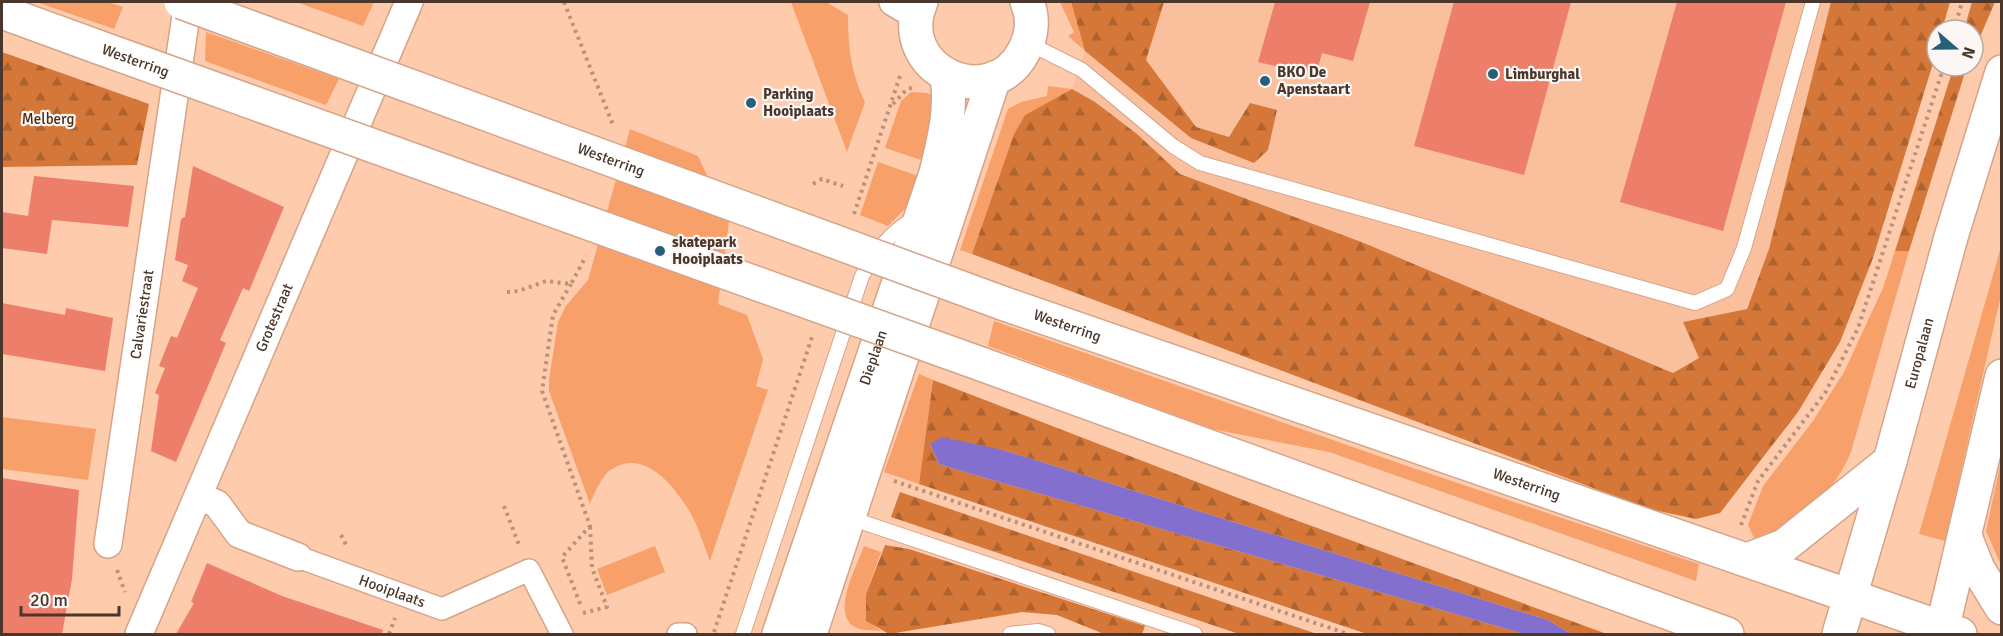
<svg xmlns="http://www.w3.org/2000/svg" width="2003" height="636" viewBox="0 0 2003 636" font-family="Signika,sans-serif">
  <defs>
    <pattern id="forest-firs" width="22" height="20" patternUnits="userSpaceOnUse" patternTransform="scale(1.5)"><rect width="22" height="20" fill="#d47738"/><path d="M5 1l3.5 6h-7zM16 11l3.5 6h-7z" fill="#ae622f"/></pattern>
  </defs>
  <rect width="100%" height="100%" fill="#fecbad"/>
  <polygon fill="#fac09e" points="1077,2 1831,2 1769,249 1746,309 1684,322 1699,358 1673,373 1364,243 1180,174 1137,134 1095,102 1072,89 1085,51"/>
  <g fill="#f8a06a">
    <polygon points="36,2 108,2 123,7 114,29"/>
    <polygon points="296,2 374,2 363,26"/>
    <path d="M791,2H826L848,15C848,47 851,73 865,102L847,152Z"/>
    <polygon points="1060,2 1071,2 1085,51 1068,36 1074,32"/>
    <polygon points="206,32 339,79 326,105 205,61"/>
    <polygon points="1048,86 1072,89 1025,115 1014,134 972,254 960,250 1008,109 1021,102 1047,96"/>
    <polygon points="911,92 927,93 934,97 930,163 885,148 901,101"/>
    <path d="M630,129L698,156L729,222L718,304L747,315L763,359L756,386L768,390L710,561C704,546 699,528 691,514C676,488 645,448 612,469C602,475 594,494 590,504L549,391V380L558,322L566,306L588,280Z"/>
    <polygon points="878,162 924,178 907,207 888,226 860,215"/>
    <polygon points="2001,247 2001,295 1945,541 1919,534"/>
    <path d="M1895,251H1909L1851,452C1835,490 1797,533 1754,538L1748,525L1763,486L1813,421L1844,372L1883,288Z"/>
    <polygon points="994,321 1407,466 1699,564 1696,581 1329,452 1212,429 988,346"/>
    <polygon points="919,374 933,380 919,484 884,472"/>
    <polygon points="2,417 96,429 88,480 2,469"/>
    <polygon points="2001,461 2002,565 2001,565 1986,531"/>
    <polygon points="655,546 665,572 607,595 597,569"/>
    <path d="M864,546L881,552L866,594V620L881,631C873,630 864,631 857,628C829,616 857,566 864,546Z"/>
  </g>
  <g fill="url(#forest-firs)">
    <polygon points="1071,2 1164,2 1146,60 1196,127 1229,137 1250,103 1277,110 1268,150 1254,163 1191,138 1085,51"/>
    <polygon points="1831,2 1950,2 1942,30 1937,30 1937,49 1931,70 1873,258 1840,342 1798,412 1720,513 1696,519 1649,509 972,254 1014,134 1025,115 1072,89 1095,102 1137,134 1180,174 1364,243 1673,373 1699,358 1683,322 1747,309 1769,249"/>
    <polygon points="1972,2 1995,2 1973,53 1973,30 1964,30"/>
    <polygon points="2,52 149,104 137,165 2,167"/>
    <polygon points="1954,66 1967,66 1909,251 1895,251"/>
    <polygon points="933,380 1290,518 1607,634 1571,634 1548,620 1003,450 930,444 939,464 958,470 1524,634 1367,634 919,484"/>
    <polygon points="900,492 1317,634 1239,634 891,517"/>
    <polygon points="885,545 909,549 1145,626 1142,634 1104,634 1057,615 1022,612 889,634 866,621 866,594"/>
  </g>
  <polygon fill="#836fcd" points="942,437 1003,450 1548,620 1571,634 1524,634 958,470 939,464 930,444"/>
  <g fill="#ec7e6a">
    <polygon points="1275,2 1370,2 1353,61 1322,53 1316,75 1258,62"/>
    <polygon points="1454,2 1571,2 1524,175 1414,146"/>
    <polygon points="1677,2 1786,2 1723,231 1620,202"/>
    <polygon points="193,166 284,207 249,291 243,288 220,340 226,343 176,462 151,451 159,395 155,393 165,368 159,366 171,336 177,338 198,288 182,281 188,265 175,260 181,219 185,217"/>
    <polygon points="34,176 134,186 128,227 52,220 47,254 2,248 2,212 28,216"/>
    <polygon points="2,303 65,315 66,308 113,318 105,371 2,354"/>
    <polygon points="2,478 79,490 72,579 62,634 2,634"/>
    <polygon points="207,563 282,596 383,630 382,634 176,634 194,603 191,602"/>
  </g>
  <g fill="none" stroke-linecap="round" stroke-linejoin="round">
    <defs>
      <g id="service">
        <polyline points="1028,43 1082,70 1173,146 1200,163 1695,303 1727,289 1744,248 1813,2"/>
        <polyline points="850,518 1195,634"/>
        <path d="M743,634L862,276C876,251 890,232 915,218"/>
        <polyline points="1010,634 1038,631 1048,634"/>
      </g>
      <g id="pedestrian">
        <path id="s1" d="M298,557L442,609L529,570L562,634"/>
        <polyline points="678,634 686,634"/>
      </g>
      <g id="minor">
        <polyline points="893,2 915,15"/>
        <polyline points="199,496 217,504 239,534 298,557"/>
        <path id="s2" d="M108,544L188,2"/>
        <path id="s3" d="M139,634L409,2"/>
      </g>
      <g id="secondary">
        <path d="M921,2C892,70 991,115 1024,51C1032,36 1034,18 1027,2"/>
        <path id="s4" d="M779,634L936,173C944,140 952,110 947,76"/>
        <polyline points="810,634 994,78"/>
      </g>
      <g id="primary">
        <path id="s5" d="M1839,634L1890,461L1951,237L2002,72"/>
        <polyline points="1941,634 2002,376"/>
      </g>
      <g id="trunk">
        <polyline points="2,12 98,47"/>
        <path id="s6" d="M1005,304L1960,634"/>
        <polyline points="981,364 1727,634"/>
        <polyline points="1965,536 1978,569 2002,608"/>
        <polyline points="1747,560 1784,546 1890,461"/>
      </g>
    </defs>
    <use href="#service" stroke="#d5a488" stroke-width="16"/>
    <use href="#pedestrian" stroke="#d5a488" stroke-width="24"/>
    <use href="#minor" stroke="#d5a488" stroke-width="30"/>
    <use href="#secondary" stroke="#d5a488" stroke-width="36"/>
    <use href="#primary" stroke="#d5a488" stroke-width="36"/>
    <use href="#trunk" stroke="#d5a488" stroke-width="36"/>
    <g stroke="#b9927b" stroke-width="4" stroke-dasharray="3 4.5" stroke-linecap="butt">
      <polyline points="564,2 613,125"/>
      <polyline points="1954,30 1962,2"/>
      <polyline points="893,104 907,89 912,88"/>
      <polyline points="813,184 822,179 843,186"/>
      <polyline points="854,214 900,76"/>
      <polyline points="571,284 553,315 542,391 590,526 562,557 581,606"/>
      <polyline points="507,292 519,291 546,281 571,284 586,256"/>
      <polyline points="894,481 1348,634"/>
      <polyline points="504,506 519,545"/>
      <polyline points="1741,525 1758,481 1825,393 1858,328 1944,66"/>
      <polyline points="341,535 346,545"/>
      <polyline points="117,570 125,592"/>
      <polyline points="583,613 607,607 592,568 590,526"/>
      <polyline points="714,632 812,337"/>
      <polyline points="389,634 395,618"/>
    </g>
    <use href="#service" stroke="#fff" stroke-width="14"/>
    <use href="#pedestrian" stroke="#fff" stroke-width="21"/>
    <use href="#minor" stroke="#fff" stroke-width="27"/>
    <use href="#secondary" stroke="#fff" stroke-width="33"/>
    <use href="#primary" stroke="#fff" stroke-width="33"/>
    <use href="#trunk" stroke="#fff" stroke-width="33"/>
    <defs>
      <g id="trunk-bridge">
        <path id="s7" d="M181,2L1005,304"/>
        <path id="s8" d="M98,47L981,364"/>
      </g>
    </defs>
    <use href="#trunk-bridge" stroke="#d5a488" stroke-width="36" stroke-linecap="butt"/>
    <use href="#trunk-bridge" stroke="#fff" stroke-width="33"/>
  </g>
  <g fill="#275e79" stroke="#fcf7f4" stroke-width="2">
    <circle cx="1493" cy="74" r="6"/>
    <circle cx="1265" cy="81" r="6"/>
    <circle cx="751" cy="103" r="6"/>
    <circle cx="660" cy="251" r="6"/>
  </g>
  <g text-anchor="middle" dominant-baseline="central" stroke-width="4.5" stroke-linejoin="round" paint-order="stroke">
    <g font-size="15" fill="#4a362a" stroke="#fcf7f4">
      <text stroke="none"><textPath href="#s8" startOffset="40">Westerring</textPath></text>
      <text stroke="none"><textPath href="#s7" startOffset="458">Westerring</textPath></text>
      <text stroke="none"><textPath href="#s2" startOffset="232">Calvariestraat</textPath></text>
      <text stroke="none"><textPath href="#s3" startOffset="344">Grotestraat</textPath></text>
      <text stroke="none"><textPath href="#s6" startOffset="66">Westerring</textPath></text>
      <text stroke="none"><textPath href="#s5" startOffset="292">Europalaan</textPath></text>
      <text stroke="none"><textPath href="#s4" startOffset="292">Dieplaan</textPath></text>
      <text stroke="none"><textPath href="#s6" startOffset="552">Westerring</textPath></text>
      <text stroke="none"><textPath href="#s1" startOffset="100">Hooiplaats</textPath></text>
    </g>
    <g font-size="15" font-weight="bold" fill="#4a362a" stroke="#fcf7f4" text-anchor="start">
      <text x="1277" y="72">BKO De<tspan x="1277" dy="17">Apenstaart</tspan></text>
      <text x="1505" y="74">Limburghal</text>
      <text x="763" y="94">Parking<tspan x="763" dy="17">Hooiplaats</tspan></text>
      <text x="672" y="242">skatepark<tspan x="672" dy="17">Hooiplaats</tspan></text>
    </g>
    <g font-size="15" fill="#4e280f" stroke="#fcf7f4">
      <text x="48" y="119">Melberg</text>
    </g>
  </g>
  <rect width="2003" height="636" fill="none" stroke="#4a362a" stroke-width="6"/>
  <g transform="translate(1955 48) rotate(110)"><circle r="28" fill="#fcf7f4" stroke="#b5aaa3" stroke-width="1.5"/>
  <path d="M0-4.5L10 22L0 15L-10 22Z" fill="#275e79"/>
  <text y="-9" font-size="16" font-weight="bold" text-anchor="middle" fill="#4a362a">N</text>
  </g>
  <path d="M21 606v9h98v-9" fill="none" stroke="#4a362a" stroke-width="3"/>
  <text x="30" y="606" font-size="18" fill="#4a362a" stroke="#fcf7f4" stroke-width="4.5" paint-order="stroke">20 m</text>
</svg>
